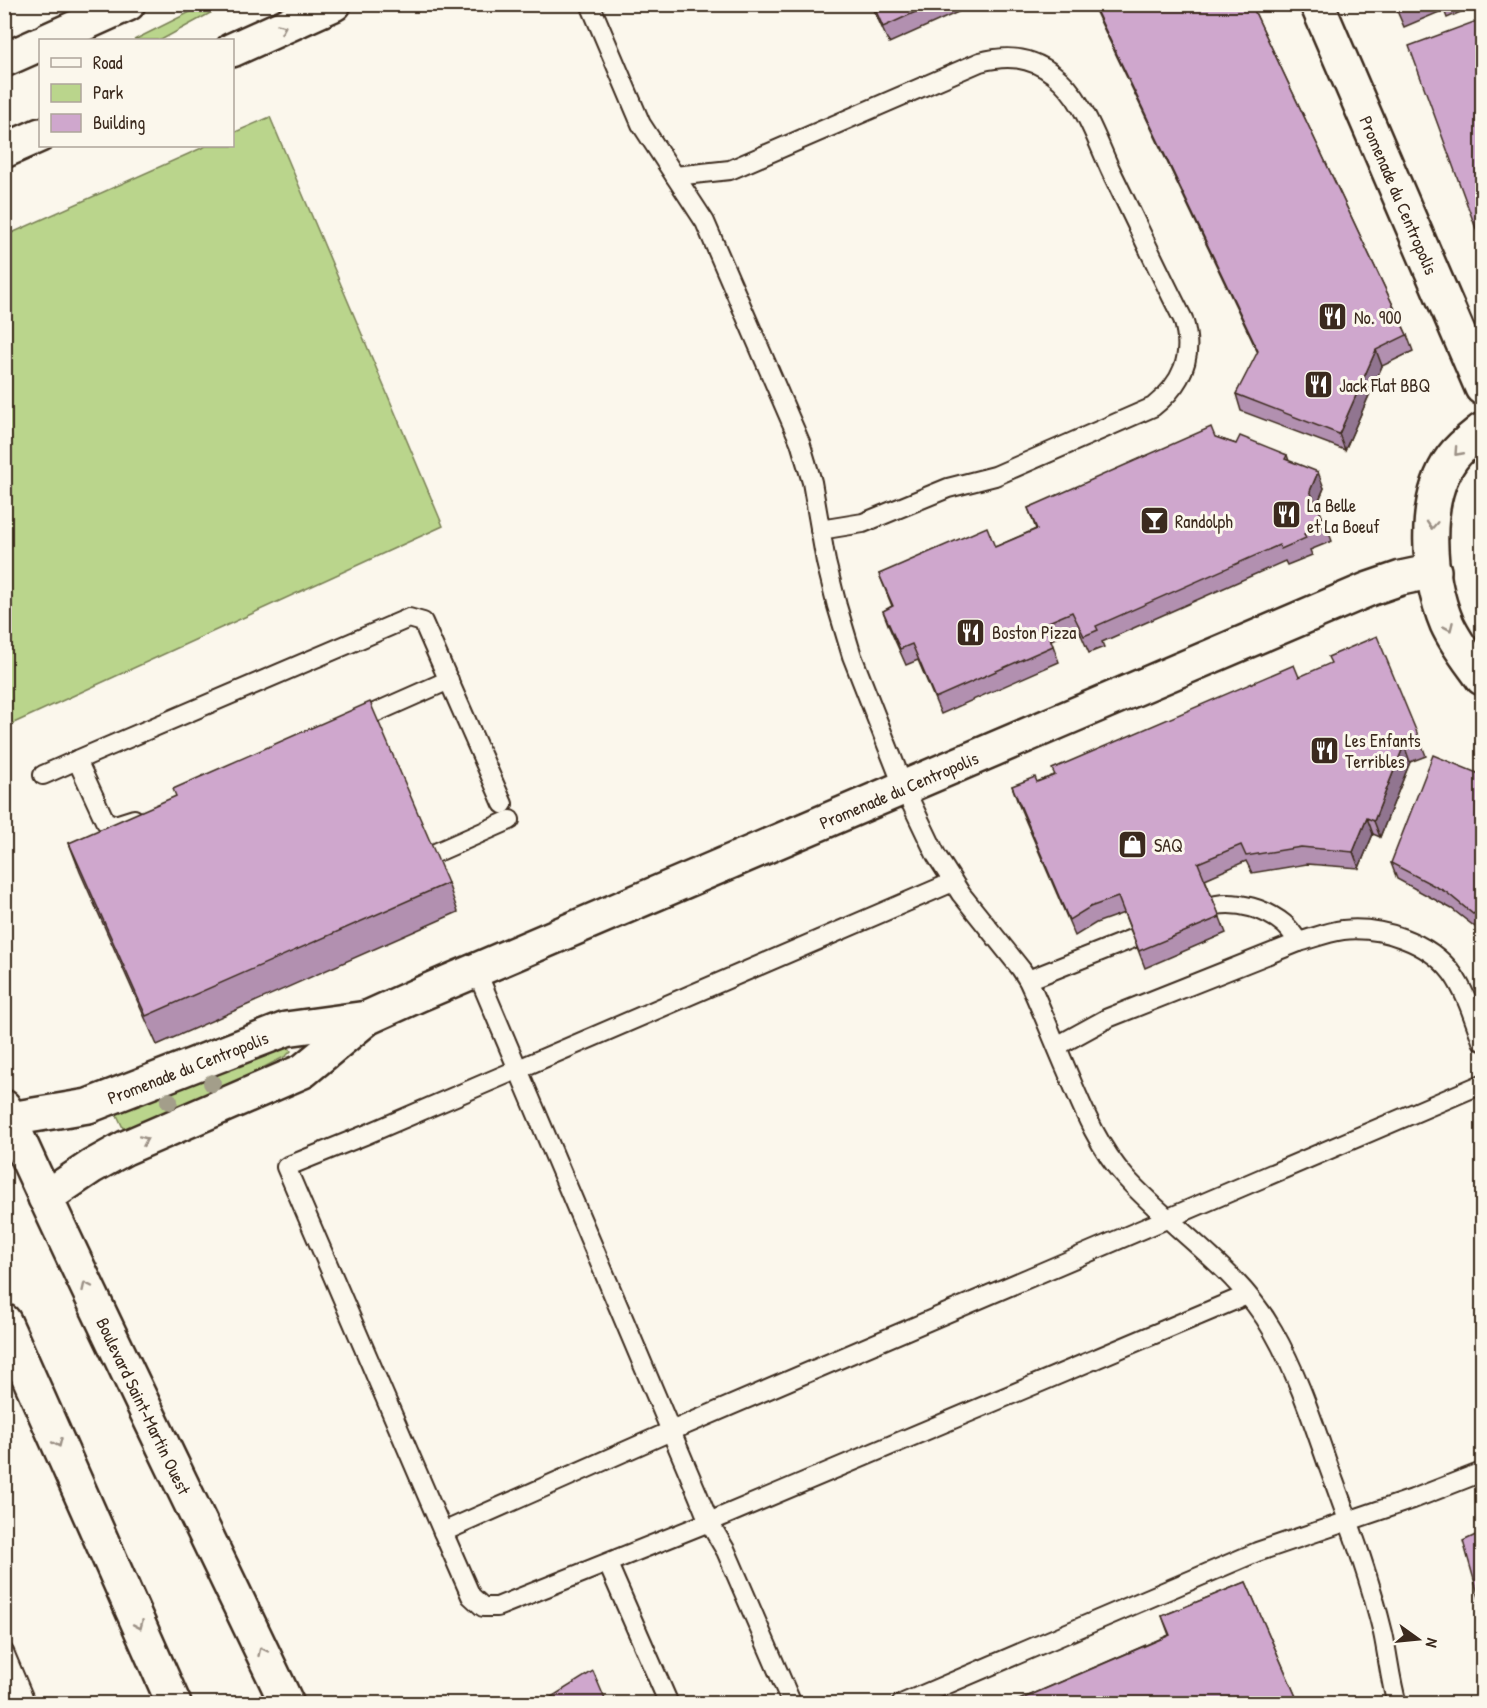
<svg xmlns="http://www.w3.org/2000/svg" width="1487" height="1708" viewBox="0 0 1487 1708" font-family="'Patrick Hand',sans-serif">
  <rect width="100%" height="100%" fill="#fbf7ec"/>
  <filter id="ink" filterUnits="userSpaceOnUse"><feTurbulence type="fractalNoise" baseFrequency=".0167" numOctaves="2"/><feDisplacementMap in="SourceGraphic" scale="12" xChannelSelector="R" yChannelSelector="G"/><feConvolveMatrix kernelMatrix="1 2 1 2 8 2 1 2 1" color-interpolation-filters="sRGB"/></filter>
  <g filter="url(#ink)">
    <g fill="#bad58c" stroke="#7a8055" stroke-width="1.5">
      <polygon points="204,5 225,5 161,40 134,40"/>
      <polygon points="270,117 443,526 5,727 5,236 206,146 232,146 233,133"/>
      <polygon points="287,1048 290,1049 291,1051 286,1056 221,1089 125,1132 116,1113 193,1080"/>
    </g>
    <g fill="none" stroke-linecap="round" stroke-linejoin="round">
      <defs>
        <g id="service">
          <path d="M590,4L641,124L705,222L800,442L812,482L826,562L837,606L852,656L904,788L936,855L961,894L1021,969L1028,980C1042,1010 1054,1041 1067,1071C1083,1109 1098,1147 1126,1178C1172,1229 1239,1270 1273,1331C1297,1373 1312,1419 1328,1465C1348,1520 1369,1575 1383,1633C1388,1656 1390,1680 1397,1704"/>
          <path d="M675,176L730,170L980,62C1006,55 1030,56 1053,74C1083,96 1096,139 1111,171C1135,220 1158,270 1183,319C1195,356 1182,384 1153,407L995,476L948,488L863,523L820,530"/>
          <polyline points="352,723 449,680"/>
          <polyline points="43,775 77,760"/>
          <polyline points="134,819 115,825 105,821 77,760 409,618 423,622 503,804"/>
          <polyline points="433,854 510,820"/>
          <path d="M1216,905C1238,901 1266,909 1284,924C1290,929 1294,936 1299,942"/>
          <polyline points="476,970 698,1495 709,1522 726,1551 792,1704"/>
          <polyline points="1028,980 1134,938"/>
          <path d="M1057,1046L1108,1018L1299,942C1313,938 1328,932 1343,930C1381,926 1429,942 1452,973C1466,992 1474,1019 1482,1041"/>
          <polyline points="1247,1295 709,1522 497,1607 483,1607 471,1596 443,1532 671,1431 1482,1084"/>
          <polyline points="443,1532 286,1167 365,1135 953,882"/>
          <polyline points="608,1564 669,1704"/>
          <polyline points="4,1652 26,1704"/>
          <polyline points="901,1704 1257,1552 1413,1499 1482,1472"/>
        </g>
        <g id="minor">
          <path id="s1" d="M1317,4L1482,388"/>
          <path d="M1482,430C1472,438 1460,447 1452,458C1421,501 1428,578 1447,624C1456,644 1470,661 1482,678"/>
          <path id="s2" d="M10,1119L88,1106L286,1029L367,1018"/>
          <path id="s3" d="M45,1198L91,1167L125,1148L303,1071L367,1018L418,995L1369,589L1401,578L1434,571"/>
        </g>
        <g id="tertiary">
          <polyline points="48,40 128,4"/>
          <polyline points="232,50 334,4"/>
          <polyline points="4,60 40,44"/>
          <polyline points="4,151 40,135"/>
        </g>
        <g id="secondary">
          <path id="s4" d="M4,1107C94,1308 193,1505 287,1704"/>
          <polyline points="4,1321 174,1704"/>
        </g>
      </defs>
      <use href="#service" stroke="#3b2a1e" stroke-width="22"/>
      <use href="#minor" stroke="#3b2a1e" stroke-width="38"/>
      <use href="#tertiary" stroke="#3b2a1e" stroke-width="38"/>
      <use href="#secondary" stroke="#3b2a1e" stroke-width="38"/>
      <use href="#service" stroke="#fbf7ec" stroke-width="18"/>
      <use href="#minor" stroke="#fbf7ec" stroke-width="33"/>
      <use href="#tertiary" stroke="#fbf7ec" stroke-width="33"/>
      <use href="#secondary" stroke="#fbf7ec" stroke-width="33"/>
    </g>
    <g fill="#a39e8a">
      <circle cx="212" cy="1083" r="9"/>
      <circle cx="169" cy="1101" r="9"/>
    </g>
    <g fill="#b290b0" stroke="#3b2a1e" stroke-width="1.5">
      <polygon points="871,4 976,4 889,43"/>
      <polygon points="1092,4 1251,4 1407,335 1413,351 1382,366 1345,450 1241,411 1236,394 1258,353"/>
      <polygon points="1394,4 1479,4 1447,18 1444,10 1404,27"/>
      <polygon points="1215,437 1236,444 1287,455 1289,461 1324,488 1317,505 1326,525 1332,541 1310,550 1312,555 1287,565 1285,561 1102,642 1104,647 1089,653 1078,628 1051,640 1059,662 941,714 918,660 906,665 889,627 883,611 892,606 879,574 995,547 1036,529 1028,508"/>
      <polygon points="1299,677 1420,740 1426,756 1410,762 1380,837 1373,834 1359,868 1307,864 1252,873 1246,861 1205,879 1226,933 1145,968 1124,913 1096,923 1075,936 1018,803 1012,786 1037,782"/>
      <polygon points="1482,775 1482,928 1479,930 1452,909 1397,879 1391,863"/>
      <polygon points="69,843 448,883 458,912 157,1045 80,872"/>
      <polygon points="1246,1582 1299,1704 1010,1704 1169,1635 1162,1616"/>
    </g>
    <g fill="#917590" stroke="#3b2a1e" stroke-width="1.5">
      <polygon points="1376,350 1382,366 1345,450 1339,434"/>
      <polygon points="1318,472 1324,488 1316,507 1310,491"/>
      <polygon points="1404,745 1410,762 1380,837 1374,821"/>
      <polygon points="1367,818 1373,834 1359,868 1353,852"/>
    </g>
    <g fill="#cfa7cd" stroke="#3b2a1e" stroke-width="1.5">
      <polygon points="873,4 933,4 883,27"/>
      <polygon points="1093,4 1251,4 1407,335 1376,350 1339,434 1236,394 1258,351"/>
      <polygon points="1395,4 1413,4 1398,11"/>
      <polygon points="1482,19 1482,245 1409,46"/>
      <polygon points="1211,427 1215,437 1236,444 1240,436 1287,455 1285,459 1318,472 1310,491 1326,525 1304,534 1306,538 1281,549 1279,545 1096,626 1098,630 1084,636 1072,612 1044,624 1053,646 935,698 912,644 900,649 883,611 893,606 879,574 987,527 995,547 1037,529 1028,508"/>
      <polygon points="1377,636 1420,740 1404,745 1374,821 1367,818 1353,852 1301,847 1246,856 1241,845 1198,863 1220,917 1139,951 1118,897 1090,907 1069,920 1012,786 1035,777 1037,782 1055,775 1052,769 1294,665 1299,677 1331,663 1328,657"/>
      <polygon points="370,702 448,883 146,1016 69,843 176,796 173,789"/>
      <polygon points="1433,755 1482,775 1482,909 1473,914 1446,892 1391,863"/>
      <polygon points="1482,1532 1482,1608 1463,1541"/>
      <polygon points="1246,1582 1297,1699 1287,1704 1010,1704 1170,1635 1162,1616"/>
      <polygon points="593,1671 607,1704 540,1704"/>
      <polygon points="509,1699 511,1704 499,1704"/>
    </g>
    <defs><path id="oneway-chevron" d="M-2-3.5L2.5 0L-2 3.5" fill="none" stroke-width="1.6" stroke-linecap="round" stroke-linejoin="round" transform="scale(1.5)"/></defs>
    <g stroke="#9b9085">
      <use href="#oneway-chevron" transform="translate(282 28) rotate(-24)"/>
      <use href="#oneway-chevron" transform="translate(1458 452) rotate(132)"/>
      <use href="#oneway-chevron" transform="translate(1432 525) rotate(93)"/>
      <use href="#oneway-chevron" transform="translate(1449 627) rotate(66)"/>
      <use href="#oneway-chevron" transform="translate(144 1140) rotate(-24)"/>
      <use href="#oneway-chevron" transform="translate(86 1286) rotate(-115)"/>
      <use href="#oneway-chevron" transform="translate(58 1443) rotate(66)"/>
      <use href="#oneway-chevron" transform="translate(139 1625) rotate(66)"/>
      <use href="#oneway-chevron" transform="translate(262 1651) rotate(-115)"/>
    </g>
  </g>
  <defs>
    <symbol id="restaurant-square" viewBox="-11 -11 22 22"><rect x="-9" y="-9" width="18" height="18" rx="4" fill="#3b2a1e" stroke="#fbf7ec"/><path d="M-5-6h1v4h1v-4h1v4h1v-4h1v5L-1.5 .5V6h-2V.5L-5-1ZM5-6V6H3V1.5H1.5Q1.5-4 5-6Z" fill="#fff"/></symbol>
    <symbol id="bar-square" viewBox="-11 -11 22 22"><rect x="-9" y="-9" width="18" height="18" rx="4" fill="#3b2a1e" stroke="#fbf7ec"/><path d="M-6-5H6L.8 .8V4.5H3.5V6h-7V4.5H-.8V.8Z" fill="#fff"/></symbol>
    <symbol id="shop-square" viewBox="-11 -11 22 22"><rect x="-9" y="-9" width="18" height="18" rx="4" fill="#3b2a1e" stroke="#fbf7ec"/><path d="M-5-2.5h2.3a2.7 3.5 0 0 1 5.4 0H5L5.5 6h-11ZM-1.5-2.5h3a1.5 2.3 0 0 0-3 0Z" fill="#fff"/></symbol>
  </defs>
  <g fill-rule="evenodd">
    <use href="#restaurant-square" x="1316" y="300" width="33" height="33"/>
    <use href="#restaurant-square" x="1302" y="368" width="33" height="33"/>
    <use href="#restaurant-square" x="1270" y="498" width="33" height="33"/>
    <use href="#bar-square" x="1138" y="504" width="33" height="33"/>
    <use href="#restaurant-square" x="954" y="616" width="33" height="33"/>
    <use href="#restaurant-square" x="1308" y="734" width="33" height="33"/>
    <use href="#shop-square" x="1116" y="828" width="33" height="33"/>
  </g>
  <g text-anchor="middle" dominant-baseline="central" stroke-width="6" stroke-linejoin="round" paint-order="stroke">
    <g font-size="18" fill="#3b2a1e" stroke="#fbf7ec">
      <text stroke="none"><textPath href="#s1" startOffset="208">Promenade du Centropolis</textPath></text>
      <text stroke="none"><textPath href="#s3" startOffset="950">Promenade du Centropolis</textPath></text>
      <text stroke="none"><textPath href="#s2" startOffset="186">Promenade du Centropolis</textPath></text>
      <text stroke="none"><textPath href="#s4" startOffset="330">Boulevard Saint-Martin Ouest</textPath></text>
    </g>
    <g font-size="18" fill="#3b2a1e" stroke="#fbf7ec" text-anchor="start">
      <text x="1354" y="317">No. 900</text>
      <text x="1339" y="385">Jack Flat BBQ</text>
      <text x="1307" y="505">La Belle<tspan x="1307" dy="21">et La Boeuf</tspan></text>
      <text x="1175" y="521">Randolph</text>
      <text x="992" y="632">Boston Pizza</text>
      <text x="1345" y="740">Les Enfants<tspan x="1345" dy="21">Terribles</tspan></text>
      <text x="1154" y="845">SAQ</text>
    </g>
  </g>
  <rect width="1487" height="1708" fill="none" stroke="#fbf7ec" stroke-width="24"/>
  <rect x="12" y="12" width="1463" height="1684" fill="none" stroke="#3b2a1e" stroke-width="2" filter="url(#ink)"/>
  <rect x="39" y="39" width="195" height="108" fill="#fbf7ec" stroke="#aea59a" stroke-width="1.5"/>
  <rect x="51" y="58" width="30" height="9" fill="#fbf7ec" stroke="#aea59a" stroke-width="1.5"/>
  <text x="93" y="69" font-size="18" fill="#3b2a1e">Road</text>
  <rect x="51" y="84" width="30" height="18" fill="#bad58c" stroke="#aea59a" stroke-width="1.5"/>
  <text x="93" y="99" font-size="18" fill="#3b2a1e">Park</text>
  <rect x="51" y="114" width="30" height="18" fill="#cfa7cd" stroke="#aea59a" stroke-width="1.5"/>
  <text x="93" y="129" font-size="18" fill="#3b2a1e">Building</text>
  <g transform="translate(1418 1639) rotate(105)" stroke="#fbf7ec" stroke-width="4.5" paint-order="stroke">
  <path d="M0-4.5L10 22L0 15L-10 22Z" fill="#3b2a1e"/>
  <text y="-9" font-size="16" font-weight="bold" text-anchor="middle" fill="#3b2a1e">N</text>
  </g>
</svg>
